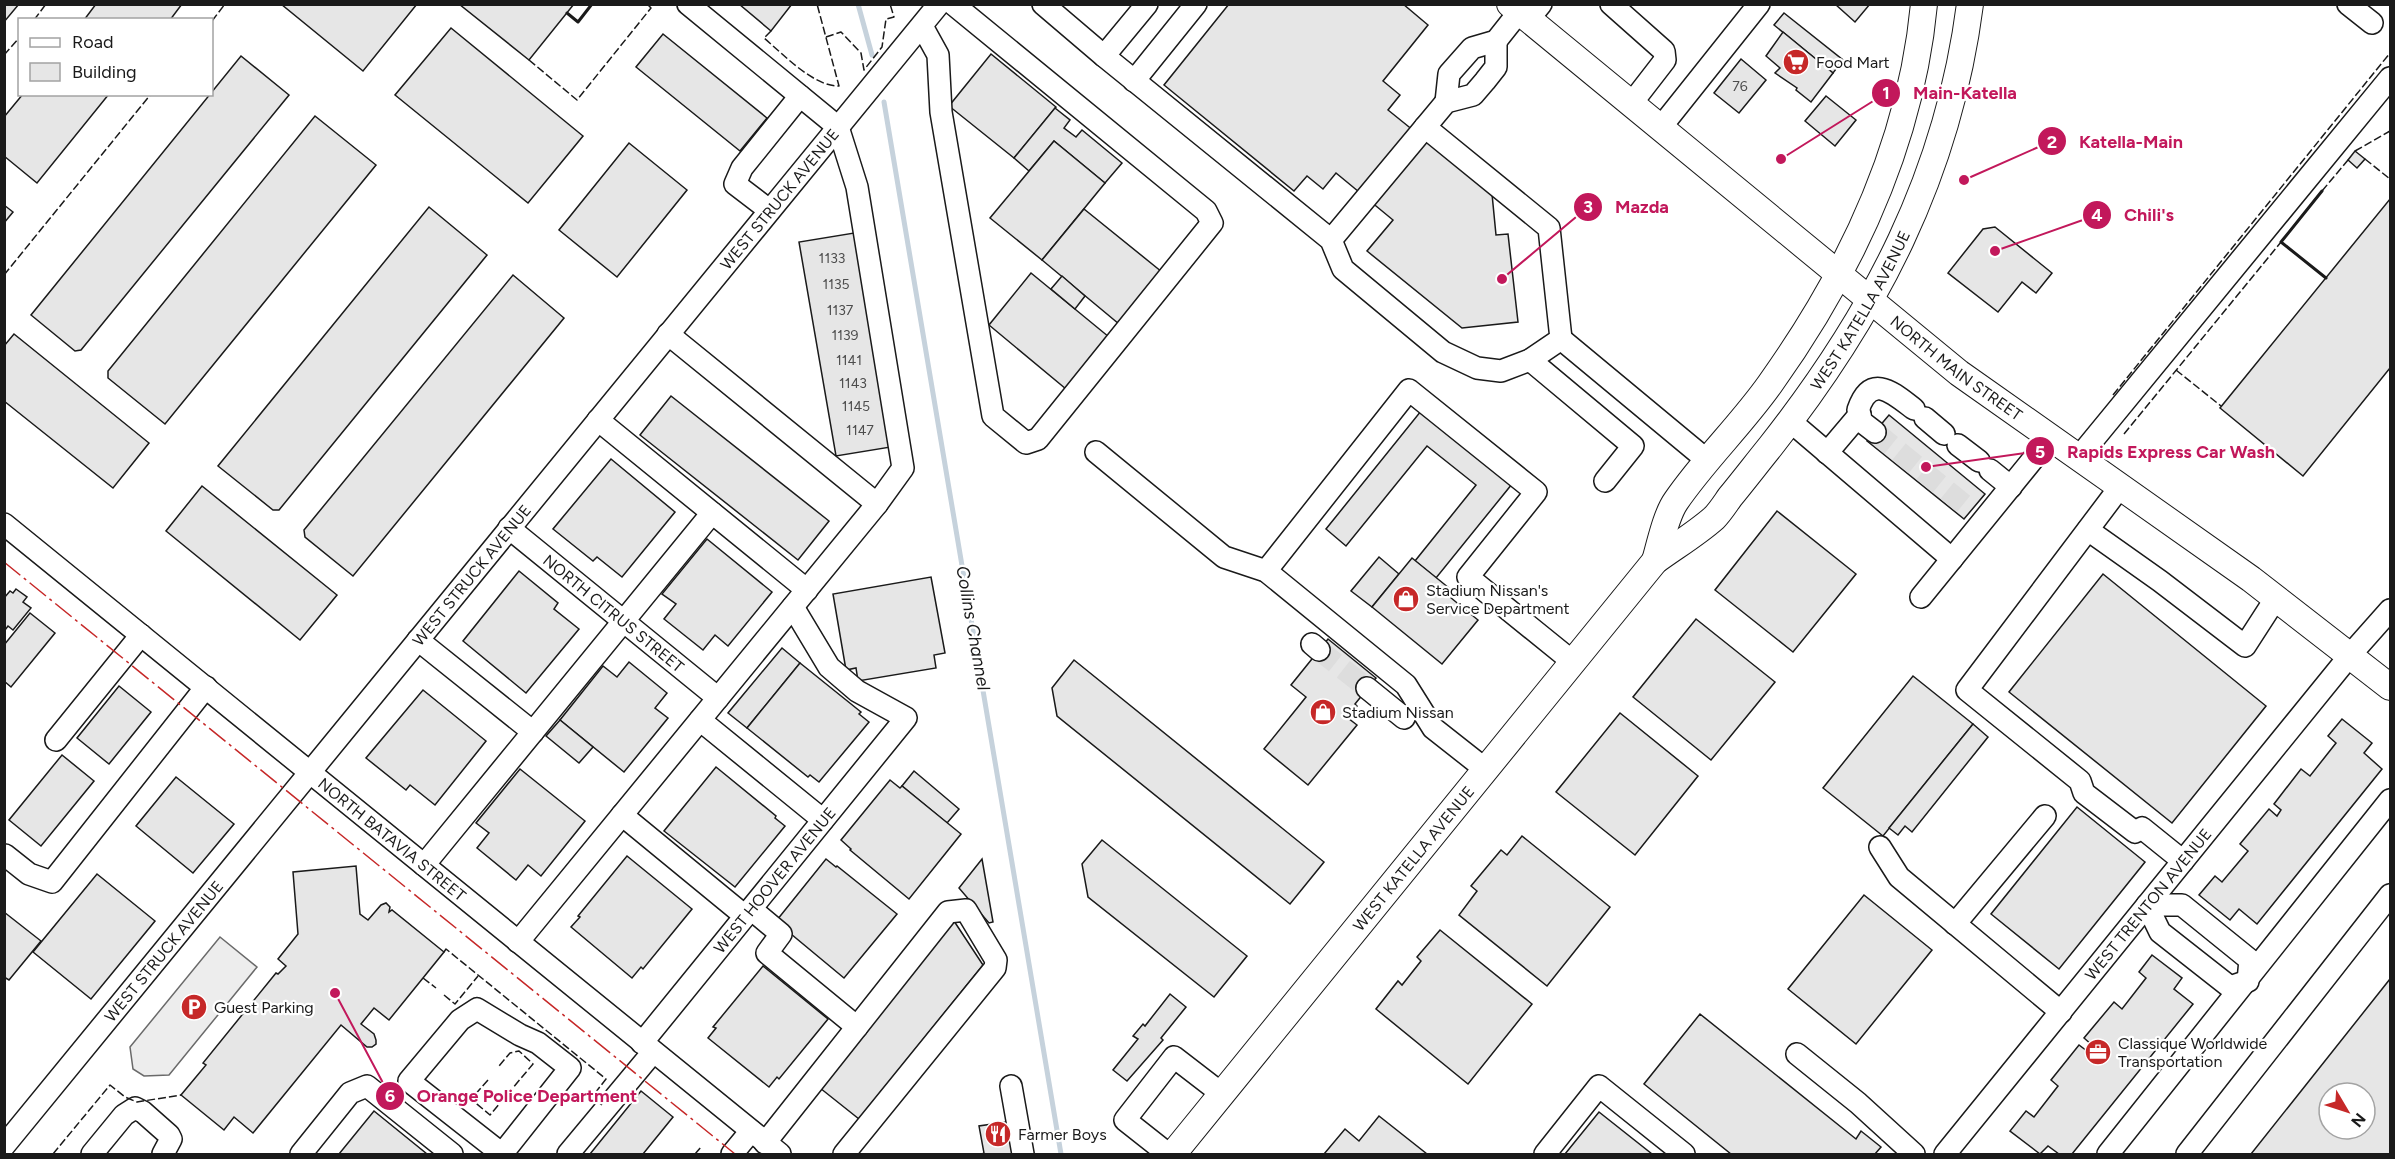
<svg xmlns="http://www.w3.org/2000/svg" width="2395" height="1159" viewBox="0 0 2395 1159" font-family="Figtree,sans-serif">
  <rect width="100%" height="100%" fill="#fff"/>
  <polygon fill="#ededed" stroke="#6a6a6a" stroke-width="1.5" points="220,937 257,967 169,1075 144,1076 133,1069 130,1047"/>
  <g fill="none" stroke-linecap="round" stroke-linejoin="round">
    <g stroke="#c6d2dc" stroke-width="5">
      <polyline points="858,4 872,55"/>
      <polyline points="884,102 1061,1154"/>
    </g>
  </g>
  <g fill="#e6e6e6" stroke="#1a1a1a" stroke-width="1.5" fill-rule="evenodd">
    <polygon points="4,4 19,4 4,22"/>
    <polygon points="96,4 182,4 170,20 84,20"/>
    <polygon points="281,4 417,4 363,71"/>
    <polygon points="459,4 574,4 529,60"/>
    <polygon points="739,4 792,4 771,31"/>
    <polygon points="1229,4 1403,4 1428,25 1383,81 1400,95 1388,110 1492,194 1496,235 1508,234 1518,322 1462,328 1367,251 1393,220 1336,173 1323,189 1307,176 1294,191 1164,85"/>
    <polygon points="1835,4 1870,4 1855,22"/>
    <polygon points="1784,13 1843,60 1833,73 1774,25"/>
    <polygon points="451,28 583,136 528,203 395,95"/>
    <polygon points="1783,32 1833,73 1811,102 1796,90 1797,88 1775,73 1780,68 1766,56"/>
    <polygon points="663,34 767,118 740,151 636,67"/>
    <polygon points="991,54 1056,107 1014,158 949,106"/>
    <polygon points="241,56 289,95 81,350 75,351 31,315"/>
    <polygon points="1741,59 1766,80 1739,113 1714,93"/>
    <polygon points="23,94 109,94 37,183 4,156 4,117"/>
    <polygon points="1826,96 1856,120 1835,146 1805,121"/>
    <polygon points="1055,108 1070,120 1064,128 1076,137 1082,130 1122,163 1105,183 1054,141 1029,171 1014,158"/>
    <polygon points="315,116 376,165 165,424 108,378 108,371"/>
    <polygon points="1054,141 1105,183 1042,260 990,218"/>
    <polygon points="629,143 687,190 617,277 559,230"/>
    <polygon points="2355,151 2365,159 2357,168 2348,160"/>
    <polygon points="2390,199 2390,368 2303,476 2220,408"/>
    <polygon points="4,205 13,212 4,223"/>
    <polygon points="429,207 487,255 279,510 273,510 218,466"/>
    <polygon points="1084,209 1162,272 1119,324 1042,260"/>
    <polygon points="1995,227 2052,273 2036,293 2022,282 1998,312 1948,273 1983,229"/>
    <polygon points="854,233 891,447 836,456 799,242"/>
    <polygon points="1031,273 1109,337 1066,389 989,325"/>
    <polygon points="513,275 564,318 353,576 305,537 304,530"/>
    <polygon points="1062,276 1085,296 1075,309 1051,289"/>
    <polygon points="14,334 149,443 113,488 4,401 4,346"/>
    <polygon points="671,396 829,521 798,560 640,435"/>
    <polygon points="1421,411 1512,484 1436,578 1415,561 1476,485 1427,446 1346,546 1326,529"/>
    <polygon points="1889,415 1985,494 1964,519 1867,441"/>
    <polygon points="611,459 675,512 622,577 597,557 593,561 553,529"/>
    <polygon points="202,486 337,595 300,640 166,531"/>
    <polygon points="1777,511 1856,574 1793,652 1715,590"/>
    <polygon points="707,539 772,592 728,646 715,635 703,650 664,619 676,604 662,594"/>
    <polygon points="1379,557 1399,574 1372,607 1351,591"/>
    <polygon points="1412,558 1449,588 1445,593 1478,620 1442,664 1372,607"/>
    <polygon points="519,571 558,603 554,609 579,629 526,693 463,641"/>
    <polygon points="2103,574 2266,706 2172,823 2009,692"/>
    <polygon points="931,577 945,653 934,655 936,668 858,681 856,668 846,670 833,594"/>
    <polygon points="16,589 27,597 23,602 31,608 13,630 8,626 5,630 4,598 10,591 13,593"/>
    <polygon points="30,613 55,633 11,687 4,681 4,645"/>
    <polygon points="1696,619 1775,682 1711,760 1633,697"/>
    <polygon points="1328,639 1376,678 1355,704 1357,706 1348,718 1357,725 1308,785 1264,749 1306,697 1291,685"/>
    <polygon points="782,648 800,663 747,728 728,713"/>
    <polygon points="1074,660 1324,862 1290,904 1057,716 1052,688"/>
    <polygon points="629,662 667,693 655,708 668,718 624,772 560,720 603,666 617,677"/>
    <polygon points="800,663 861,712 859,714 869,722 819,782 810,775 808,777 747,728"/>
    <polygon points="1913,676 1973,724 1883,836 1823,788"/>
    <polygon points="119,686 151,712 109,764 77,738"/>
    <polygon points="423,690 486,741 435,805 410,785 406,790 366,758"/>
    <polygon points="1620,713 1698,776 1635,855 1556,792"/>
    <polygon points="2342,719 2372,743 2364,753 2382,769 2257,924 2239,909 2230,920 2199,895 2215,876 2222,882 2248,851 2240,844 2269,809 2277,816 2281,810 2274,804 2301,769 2310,776 2336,743 2328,736"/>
    <polygon points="560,720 593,747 579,763 546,736"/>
    <polygon points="1973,724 1988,737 1912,832 1905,826 1898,835 1889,828"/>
    <polygon points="62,755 94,781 41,846 9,820"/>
    <polygon points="716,767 776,816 775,818 785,826 735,887 664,831"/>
    <polygon points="520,769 585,821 541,876 528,865 516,880 477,848 489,833 476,823"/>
    <polygon points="914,771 959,809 947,823 902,786"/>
    <polygon points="176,777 234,824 193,873 136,826"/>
    <polygon points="890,780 900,788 902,786 961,834 909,899 850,850 851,849 841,840"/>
    <polygon points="2077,807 2145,862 2059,969 1991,914"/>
    <polygon points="1522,836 1610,907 1547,986 1459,915 1477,891 1471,886 1501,850 1507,855"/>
    <polygon points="1102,840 1247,956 1214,997 1088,897 1082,864"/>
    <polygon points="627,856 692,909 643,969 641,967 632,978 571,927 580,917 578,916"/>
    <polygon points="826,859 836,867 837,866 897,914 844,978 785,929 777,920"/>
    <polygon points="982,859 993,922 989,923 959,888"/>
    <polygon points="356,866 360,914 368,920 381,905 386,903 390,907 389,912 392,910 444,952 389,1020 374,1008 361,1024 374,1034 376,1040 376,1044 372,1047 367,1047 341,1025 253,1133 234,1117 224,1130 181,1095 206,1065 203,1063 276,973 278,974 286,966 278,959 298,934 293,872"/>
    <polygon points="97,874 155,921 91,999 33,952"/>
    <polygon points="1864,895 1932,950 1856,1044 1788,989"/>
    <polygon points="4,912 41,941 9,980 4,977"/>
    <polygon points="954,921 983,965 859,1119 820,1088"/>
    <polygon points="1440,930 1532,1004 1468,1084 1376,1009 1398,981 1402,985 1421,961 1417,957"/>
    <polygon points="2152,955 2182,978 2174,989 2193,1004 2072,1154 2059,1154 2048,1146 2040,1154 2010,1131 2026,1111 2034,1117 2058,1086 2051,1080 2079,1045 2087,1051 2092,1045 2084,1038 2114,1002 2122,1009 2146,978 2139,972"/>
    <polygon points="763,966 828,1019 779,1079 777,1077 769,1087 708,1038 716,1028 713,1027"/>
    <path d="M2390,979V1154H2251ZM2329,1093H2365V1129H2329Z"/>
    <polygon points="1170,994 1186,1007 1161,1038 1163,1040 1127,1081 1113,1070 1138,1039 1133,1036 1143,1024 1145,1026"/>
    <polygon points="1700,1014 1856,1139 1861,1131 1881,1147 1875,1154 1731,1154 1644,1084"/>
    <polygon points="641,1091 673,1117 643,1154 590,1154"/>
    <polygon points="374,1111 427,1154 339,1154"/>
    <polygon points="1599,1112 1652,1154 1565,1154"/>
    <polygon points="1379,1116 1427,1154 1324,1154 1345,1129 1359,1141"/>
    <polygon points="1013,1121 1021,1154 982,1154 984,1153 979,1126"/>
  </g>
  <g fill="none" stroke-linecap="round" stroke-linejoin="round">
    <g stroke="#ddd" stroke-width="21" stroke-dasharray="21 10" stroke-linecap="butt">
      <polyline points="1875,432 1971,510"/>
      <polyline points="1319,650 1367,688"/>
    </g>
    <defs>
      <g id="minor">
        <polyline points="688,4 838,127"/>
        <polyline points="1043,4 1104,56 1147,4"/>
        <polyline points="1611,4 1664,51 1665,60 1631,104"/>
        <polyline points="2348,4 2372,23"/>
        <polyline points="1528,20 1541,4"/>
        <polyline points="922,26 938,55 941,112 993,416 1026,443 1038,439 1212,223 1206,211 953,4"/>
        <polyline points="1104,56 1331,240 1343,269 1443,352 1477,368 1501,371 1530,360 1561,339 1549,228 1425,127"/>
        <polyline points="1134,81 1196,4"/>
        <polyline points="1446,102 1449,74 1472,48 1496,41 1519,12"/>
        <polyline points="1661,127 1759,4"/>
        <polyline points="769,210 735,184 742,168 800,96"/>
        <polyline points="1331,240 1446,102 1473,95 1485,81 1496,67 1496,41"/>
        <polyline points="668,334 877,504"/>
        <polyline points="1561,339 1708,461"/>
        <polyline points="1530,360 1633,446 1605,481"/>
        <polyline points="1925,418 1944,434"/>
        <polyline points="598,420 807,590"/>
        <polyline points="1790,421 1952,559"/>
        <path d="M1875,432L1862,422L1858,410C1871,372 1893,393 1914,409"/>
        <polyline points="1958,445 1979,461"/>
        <polyline points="1096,452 1224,557 1266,571 1406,685 1433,728 1485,769"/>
        <polyline points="1827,453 1860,414"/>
        <polyline points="2079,457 2390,78"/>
        <polyline points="1990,470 2011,487"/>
        <polyline points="2120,487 1967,690 2080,781 2084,793 2135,832 2142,828 2183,861"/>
        <path id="s1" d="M4,524L780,1154"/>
        <path id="s2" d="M509,528L718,698"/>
        <polyline points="2088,530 2160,581 2245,646 2276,598"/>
        <polyline points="1266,571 1409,390 1536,492 1468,577 1573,662"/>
        <polyline points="1921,597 2051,437"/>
        <polyline points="418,640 533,732"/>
        <polyline points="1312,644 1319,650"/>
        <polyline points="1367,688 1404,718"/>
        <polyline points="700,720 823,820"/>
        <polyline points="56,740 141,635"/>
        <polyline points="622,815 745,916"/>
        <polyline points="1880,847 1899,877 2061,1012"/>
        <polyline points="5,855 29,874 52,882 206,687"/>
        <polyline points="424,865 712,513"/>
        <polygon points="2147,905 2182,905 2250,960 2248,981 2230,987 2160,932"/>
        <polyline points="751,909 781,934 767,953 857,1027"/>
        <polyline points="1955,924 2045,816"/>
        <polyline points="518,942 877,504 903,468 857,187 838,127"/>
        <polygon points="477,1009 520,1035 538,1043 570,1068 502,1154 409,1081 460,1020"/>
        <path id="s3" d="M642,1043L906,718L857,691L829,667L793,607"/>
        <polyline points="1797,1054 1858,1103 1914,1154"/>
        <polyline points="1011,1086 1023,1154"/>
        <polyline points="765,1143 948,912 966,910 996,960 995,968 844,1154"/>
        <path id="s4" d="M4,1146L939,4"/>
        <polyline points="92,1154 124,1115 135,1108 143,1112 169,1135 171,1139 163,1154"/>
        <polyline points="301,1154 350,1093 367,1086 452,1154"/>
        <polyline points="568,1154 653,1052"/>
        <polyline points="732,1154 751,1131"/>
        <polyline points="1168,1154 1125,1120 1174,1057 1222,1094"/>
        <polyline points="1545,1154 1599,1086 1684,1154"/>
        <path id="s5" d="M1945,1154L2351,654L2390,610"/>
        <polyline points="2108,1154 2390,800"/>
        <polyline points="2187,1154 2390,895"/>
      </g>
      <g id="major">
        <path id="s6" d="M1510,4L1959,373L2251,579L2390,687"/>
        <path d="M1655,561C1660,544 1666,515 1676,501C1704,460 1741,425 1770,384C1850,272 1911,143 1924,4"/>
        <path id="s7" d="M1173,1154L1655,561C1674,547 1696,534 1714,518C1720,512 1725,504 1730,497C1744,480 1757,463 1770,447C1875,314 1948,175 1970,4"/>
      </g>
    </defs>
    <use href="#minor" stroke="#1a1a1a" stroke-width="24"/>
    <use href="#major" stroke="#1a1a1a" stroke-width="28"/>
    <use href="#minor" stroke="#fff" stroke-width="21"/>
    <use href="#major" stroke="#fff" stroke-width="26"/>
    <g stroke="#1a1a1a" stroke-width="1.5" stroke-dasharray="8 3" stroke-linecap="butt">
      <polyline points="34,20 46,4"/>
      <polyline points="212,21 225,4"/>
      <path d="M771,31L764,38C783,54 814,87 839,86L817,4"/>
      <polyline points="826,37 841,32 861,53 864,70 882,47 886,19 894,17 890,4"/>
      <polyline points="4,55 20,37"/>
      <polyline points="529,60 577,100 651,8 647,4"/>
      <polyline points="2355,151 2390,131"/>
      <polyline points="2365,159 2390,179"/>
      <polyline points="2322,191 2348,160"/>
      <polyline points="4,275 151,94"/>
      <polyline points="2176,370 2221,406"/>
      <polyline points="2113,395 2390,53"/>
      <polyline points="2124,434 2281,242"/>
      <polyline points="444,952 446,949 606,1079 592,1097 602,1105"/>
      <polyline points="423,978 436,988"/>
      <polyline points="444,995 455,1004 478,976"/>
      <polyline points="488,1080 471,1099 490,1115 533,1064 519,1051 510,1053 499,1066"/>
      <polyline points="53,1154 110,1085 125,1097 137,1102 181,1095"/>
      <polyline points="695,1154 701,1147"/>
    </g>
    <g stroke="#1a1a1a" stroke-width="3">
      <polyline points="567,13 578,22 592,4"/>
      <polyline points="2322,191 2281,242 2326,278"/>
    </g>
    <polyline stroke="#c62828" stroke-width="1.5" stroke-dasharray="21 4.5 3 4.5" stroke-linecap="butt" points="4,562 735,1154"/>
  </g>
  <defs>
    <symbol id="supermarket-disc" viewBox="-11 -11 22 22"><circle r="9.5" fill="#c62828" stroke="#fff"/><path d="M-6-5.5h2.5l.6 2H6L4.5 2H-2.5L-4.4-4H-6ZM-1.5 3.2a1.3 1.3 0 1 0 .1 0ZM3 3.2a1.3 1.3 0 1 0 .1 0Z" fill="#fff"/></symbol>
    <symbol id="shop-disc" viewBox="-11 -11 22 22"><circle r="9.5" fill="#c62828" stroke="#fff"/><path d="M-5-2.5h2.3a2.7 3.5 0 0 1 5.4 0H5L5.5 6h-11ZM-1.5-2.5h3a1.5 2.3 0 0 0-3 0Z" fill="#fff"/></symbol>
    <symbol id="parking-disc" viewBox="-11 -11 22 22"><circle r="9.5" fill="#c62828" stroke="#fff"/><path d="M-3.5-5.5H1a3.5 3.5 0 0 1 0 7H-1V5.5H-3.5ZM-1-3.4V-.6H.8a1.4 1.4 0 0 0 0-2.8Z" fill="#fff"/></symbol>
    <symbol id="office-disc" viewBox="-11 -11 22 22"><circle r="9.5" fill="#c62828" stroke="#fff"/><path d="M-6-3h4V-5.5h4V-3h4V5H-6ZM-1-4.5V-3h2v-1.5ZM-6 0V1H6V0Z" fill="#fff"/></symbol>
    <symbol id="restaurant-disc" viewBox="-11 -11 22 22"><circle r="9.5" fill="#c62828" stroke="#fff"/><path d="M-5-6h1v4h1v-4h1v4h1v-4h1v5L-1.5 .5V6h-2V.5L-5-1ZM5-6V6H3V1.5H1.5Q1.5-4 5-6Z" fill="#fff"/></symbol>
  </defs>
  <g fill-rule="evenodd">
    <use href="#supermarket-disc" x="1781" y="47" width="30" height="30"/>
    <use href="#shop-disc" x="1391" y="584" width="30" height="30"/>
    <use href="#shop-disc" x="1308" y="697" width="30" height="30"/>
    <use href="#parking-disc" x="179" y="992" width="30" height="30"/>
    <use href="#office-disc" x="2083" y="1037" width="30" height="30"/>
    <use href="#restaurant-disc" x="983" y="1119" width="30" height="30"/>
  </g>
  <g text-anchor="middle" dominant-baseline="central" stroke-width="4.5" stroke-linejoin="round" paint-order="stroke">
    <g font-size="14" fill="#4d4d4d">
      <text x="1740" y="86">76</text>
      <text x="832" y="258">1133</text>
      <text x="836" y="284">1135</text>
      <text x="840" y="310">1137</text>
      <text x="845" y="335">1139</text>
      <text x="849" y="360">1141</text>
      <text x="853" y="383">1143</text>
      <text x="856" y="406">1145</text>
      <text x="860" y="430">1147</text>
    </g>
    <g font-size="16" fill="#1a1a1a" stroke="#fff" text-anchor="start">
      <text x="1816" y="62">Food Mart</text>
      <text x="1426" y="590">Stadium Nissan's<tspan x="1426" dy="18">Service Department</tspan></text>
      <text x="1342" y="712">Stadium Nissan</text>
      <text x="214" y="1007">Guest Parking</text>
      <text x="2118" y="1043">Classique Worldwide<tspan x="2118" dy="18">Transportation</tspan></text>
      <text x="1018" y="1134">Farmer Boys</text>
    </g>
    <g font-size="16" fill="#1a1a1a" stroke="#fff">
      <text stroke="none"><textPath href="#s4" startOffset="1224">WEST STRUCK AVENUE</textPath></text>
      <text stroke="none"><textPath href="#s7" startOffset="1092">WEST KATELLA AVENUE</textPath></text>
      <text stroke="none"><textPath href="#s6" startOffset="576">NORTH MAIN STREET</textPath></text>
      <text stroke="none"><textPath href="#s4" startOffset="738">WEST STRUCK AVENUE</textPath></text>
      <text stroke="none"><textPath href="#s2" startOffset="135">NORTH CITRUS STREET</textPath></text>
      <text stroke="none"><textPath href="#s1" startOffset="500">NORTH BATAVIA STREET</textPath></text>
      <text stroke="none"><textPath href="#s7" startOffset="381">WEST KATELLA AVENUE</textPath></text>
      <text stroke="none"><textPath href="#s3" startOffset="210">WEST HOOVER AVENUE</textPath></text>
      <text stroke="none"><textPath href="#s5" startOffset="322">WEST TRENTON AVENUE</textPath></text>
      <text stroke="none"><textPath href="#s4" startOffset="252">WEST STRUCK AVENUE</textPath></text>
    </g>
    <g font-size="18" font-style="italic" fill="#1a1a1a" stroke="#fff">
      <text transform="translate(973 628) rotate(80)">Collins Channel</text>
    </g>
  </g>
  <path fill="none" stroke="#c2185b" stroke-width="2" d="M1781 159L1886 93M1964 180L2052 141M1502 279L1588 207M1995 251L2097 215M1926 467L2040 451M335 993L390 1096"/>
  <g fill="#c2185b" stroke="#fff" stroke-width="2">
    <circle cx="1781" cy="159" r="6"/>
    <circle cx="1964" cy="180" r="6"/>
    <circle cx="1502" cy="279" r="6"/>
    <circle cx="1995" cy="251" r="6"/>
    <circle cx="1926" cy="467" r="6"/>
    <circle cx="335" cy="993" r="6"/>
    <circle cx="1886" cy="93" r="15"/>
    <circle cx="2052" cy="141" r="15"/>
    <circle cx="1588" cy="207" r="15"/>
    <circle cx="2097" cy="215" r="15"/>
    <circle cx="2040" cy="451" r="15"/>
    <circle cx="390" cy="1096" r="15"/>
  </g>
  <g font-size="18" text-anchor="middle" font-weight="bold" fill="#fff">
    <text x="1886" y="99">1</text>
    <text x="2052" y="148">2</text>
    <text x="1588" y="213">3</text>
    <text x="2097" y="221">4</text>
    <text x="2040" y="458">5</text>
    <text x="390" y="1102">6</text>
  </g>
  <g font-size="18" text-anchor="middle" font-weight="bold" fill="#c2185b" stroke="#fff" stroke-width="4.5" stroke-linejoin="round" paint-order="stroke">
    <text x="1965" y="99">Main-Katella</text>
    <text x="2131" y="148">Katella-Main</text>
    <text x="1642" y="213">Mazda</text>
    <text x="2149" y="221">Chili's</text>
    <text x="2171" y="458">Rapids Express Car Wash</text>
    <text x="527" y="1102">Orange Police Department</text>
  </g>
  <rect width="2395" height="1159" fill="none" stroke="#1a1a1a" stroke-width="12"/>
  <rect x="18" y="18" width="195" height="78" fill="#ffffff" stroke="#a3a3a3" stroke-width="1.5"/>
  <rect x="30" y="38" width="30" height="9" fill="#ffffff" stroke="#a3a3a3" stroke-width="1.5"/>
  <text x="72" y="48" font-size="18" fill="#1a1a1a">Road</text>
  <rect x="30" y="63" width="30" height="18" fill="#e6e6e6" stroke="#a3a3a3" stroke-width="1.5"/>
  <text x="72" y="78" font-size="18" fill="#1a1a1a">Building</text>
  <g transform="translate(2347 1111) rotate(129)"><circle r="28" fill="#ffffff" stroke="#a3a3a3" stroke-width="1.5"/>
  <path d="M0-4.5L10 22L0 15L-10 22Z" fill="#c62828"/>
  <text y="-9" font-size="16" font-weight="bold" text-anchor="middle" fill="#1a1a1a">N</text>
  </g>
</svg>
